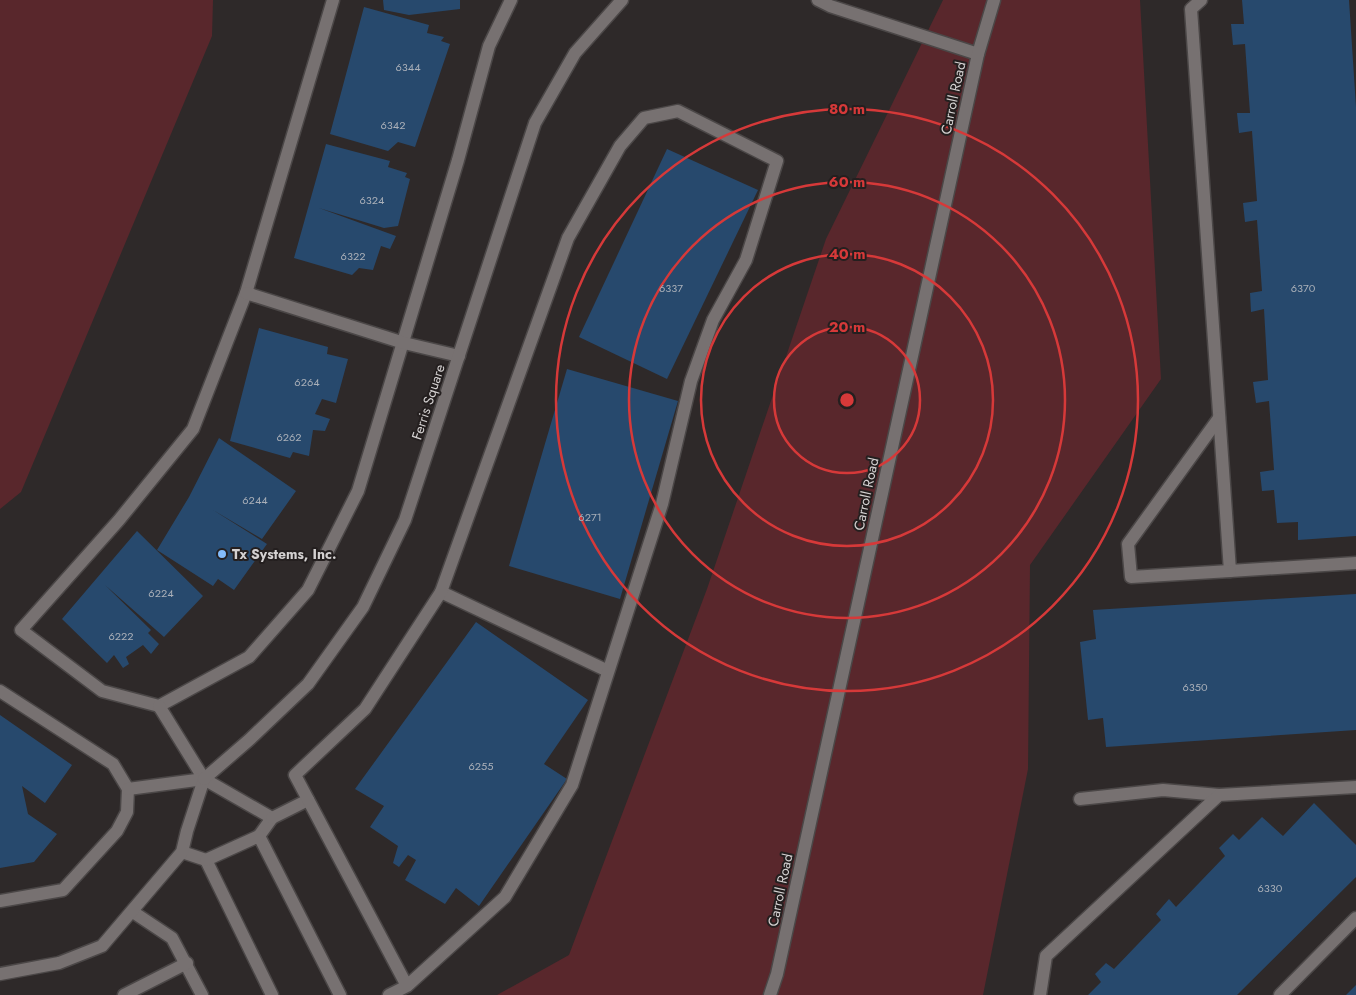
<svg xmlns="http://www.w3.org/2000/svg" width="1356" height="995" viewBox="0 0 1356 995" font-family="Jost,sans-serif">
  <rect width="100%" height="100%" fill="#2e2929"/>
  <g fill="#59272c">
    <polygon points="0,0 213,0 212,36 21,492 0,509"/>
    <polygon points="943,0 1140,0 1161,379 1030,565 1028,769 983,995 497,995 569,955 707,589 826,239"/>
  </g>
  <g fill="#27496d">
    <polygon points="383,0 460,0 460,9 409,15 384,10"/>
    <polygon points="1242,0 1349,0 1356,107 1356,536 1298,540 1298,522 1277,523 1274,490 1262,491 1260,472 1274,470 1269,401 1256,403 1253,382 1268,380 1264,309 1251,312 1250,293 1262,291 1257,220 1245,222 1243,203 1257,201 1252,131 1239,133 1237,113 1250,113 1245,44 1233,45 1231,24 1244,24"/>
    <polygon points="364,7 429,25 427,33 444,37 441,41 450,44 415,147 398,142 388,151 330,134"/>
    <polygon points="326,144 390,161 388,167 407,173 405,177 410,179 398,226 384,228 319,208 396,236 390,249 381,246 373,270 359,268 352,275 294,258"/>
    <polygon points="667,149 758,190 667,379 579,337"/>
    <polygon points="259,328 328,347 327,354 348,359 336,403 322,399 315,414 330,419 325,431 313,430 309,456 293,452 290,458 230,441"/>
    <polygon points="567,369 678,401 620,599 509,566"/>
    <polygon points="219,438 296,491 262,539 213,510 267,544 234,590 218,579 213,586 157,550 189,497"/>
    <polygon points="137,531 203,596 164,637 105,585 151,630 148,633 159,644 151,654 143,645 126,657 129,664 123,668 114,655 107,663 62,619"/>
    <polygon points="1356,594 1356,730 1106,747 1103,718 1088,720 1080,642 1096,639 1093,610"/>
    <polygon points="476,622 588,700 544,764 567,779 479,906 456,888 445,904 405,880 416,860 408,855 399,867 393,863 398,846 370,827 384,806 355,789"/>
    <polygon points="0,715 72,765 45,803 22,786 28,814 57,834 34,862 0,868"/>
    <polygon points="1314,803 1356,845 1356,877 1237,995 1088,995 1101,982 1095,974 1106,963 1114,969 1161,920 1156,914 1169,899 1176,907 1225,856 1219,848 1233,834 1239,840 1262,817 1283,836"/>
    <polygon points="1356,985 1356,995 1346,995"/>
  </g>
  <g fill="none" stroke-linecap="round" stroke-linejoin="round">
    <defs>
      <g id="lane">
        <polyline points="333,0 246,293 193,429 119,520 21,630 102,691 159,706 249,657 308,590 358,491 458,160 489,46 511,0"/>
        <polyline points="1201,0 1191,9 1230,571 1356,563"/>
        <polyline points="246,293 404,343 459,356"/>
        <polyline points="1219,418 1128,544 1131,577 1230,571"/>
        <polyline points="441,592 608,671"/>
        <polyline points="0,691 113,764 128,789 127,812 117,831 63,890 0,901"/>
        <polyline points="159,706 204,779 272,818 259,836"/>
        <polyline points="128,789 204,779"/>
        <polyline points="1080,799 1163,790 1219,795"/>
        <polyline points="272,818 308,800"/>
        <polyline points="182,852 206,860 272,995"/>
        <polyline points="206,860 259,836 340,995"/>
        <polyline points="133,912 172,938 202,995"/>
        <polyline points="0,974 59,963 102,946 182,852 187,831 204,779"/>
        <polyline points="124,995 187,963"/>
        <polyline points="389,995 407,986 505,897 572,785 662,504 691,381 713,320 746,260 777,161 678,111 644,118 620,146 568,238 441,592 365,709 295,775 407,986"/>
        <polyline points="1040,995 1046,956 1219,795 1356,787"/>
        <polyline points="1280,995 1356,918"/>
      </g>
      <g id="street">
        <polyline points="818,0 830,6 978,54"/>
        <polyline points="204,779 249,740 308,684 363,607 405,520 535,123 575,53 622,0"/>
      </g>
      <polyline id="secondary" points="770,995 777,974 978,54 994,0"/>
    </defs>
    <use href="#lane" stroke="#4b4747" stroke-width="15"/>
    <use href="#street" stroke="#4b4747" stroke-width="15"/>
    <use href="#secondary" stroke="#4b4747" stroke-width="15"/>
    <use href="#lane" stroke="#777171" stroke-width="12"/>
    <use href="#street" stroke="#777171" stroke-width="12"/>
    <use href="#secondary" stroke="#777171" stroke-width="12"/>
  </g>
  <g fill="none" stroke="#d63939" stroke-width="2.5">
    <circle cx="847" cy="400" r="73"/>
    <circle cx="847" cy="400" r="146"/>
    <circle cx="847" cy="400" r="218"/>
    <circle cx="847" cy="400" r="291"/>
  </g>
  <circle fill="#83bcfb" stroke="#241f1f" stroke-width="2" cx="222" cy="554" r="5"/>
  <g text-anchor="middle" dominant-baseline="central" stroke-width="4" stroke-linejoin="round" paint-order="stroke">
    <g font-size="11" fill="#a9afb8">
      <text x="408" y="67">6344</text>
      <text x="393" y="125">6342</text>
      <text x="372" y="200">6324</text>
      <text x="353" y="256">6322</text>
      <text x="671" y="288">6337</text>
      <text x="1303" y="288">6370</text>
      <text x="307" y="382">6264</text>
      <text x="289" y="437">6262</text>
      <text x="255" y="500">6244</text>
      <text x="590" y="517">6271</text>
      <text x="161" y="593">6224</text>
      <text x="121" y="636">6222</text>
      <text x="1195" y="687">6350</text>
      <text x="481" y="766">6255</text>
      <text x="1270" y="888">6330</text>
    </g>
    <g font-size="14" fill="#d4d1d1" stroke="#241f1f">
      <text transform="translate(953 98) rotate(-78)">Carroll Road</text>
      <text transform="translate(428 402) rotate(-72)">Ferris Square</text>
      <text transform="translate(866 494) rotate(-78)">Carroll Road</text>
      <text transform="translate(780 890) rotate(-78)">Carroll Road</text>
    </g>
    <g font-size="14" font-weight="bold" fill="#d4d1d1" stroke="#241f1f" text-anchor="start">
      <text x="232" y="554">Tx Systems, Inc.</text>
    </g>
  </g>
  <circle cx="847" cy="400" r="8" fill="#d63939" stroke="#241f1f" stroke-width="2.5"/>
  <g font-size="15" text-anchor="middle" font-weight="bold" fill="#d63939" stroke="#241f1f" stroke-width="4" stroke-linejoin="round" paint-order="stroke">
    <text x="847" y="114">80 m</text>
    <text x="847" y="187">60 m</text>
    <text x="847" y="259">40 m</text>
    <text x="847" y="332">20 m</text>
  </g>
</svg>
